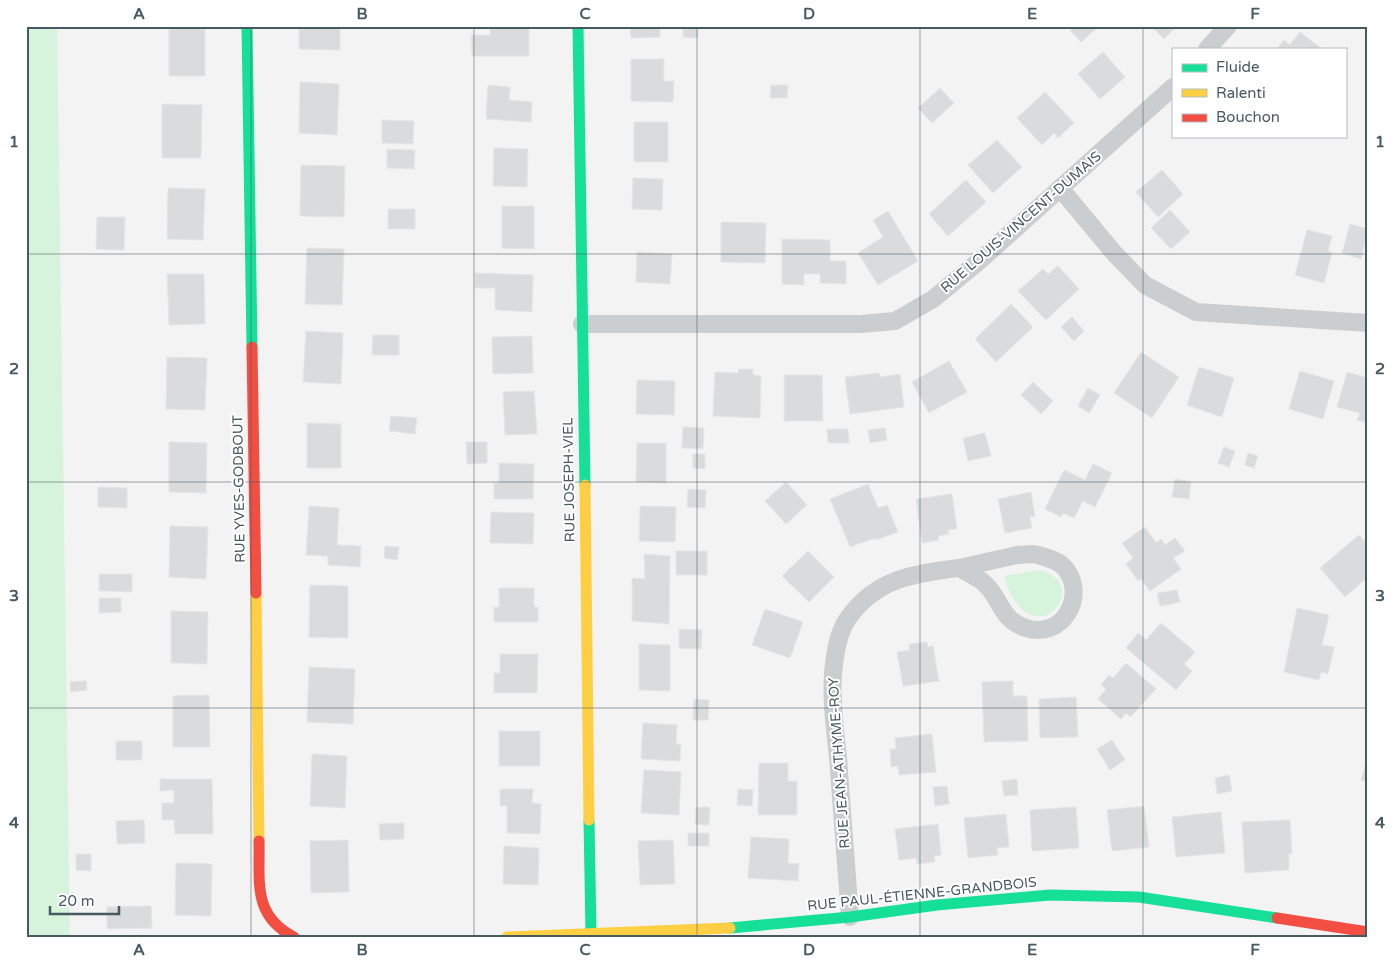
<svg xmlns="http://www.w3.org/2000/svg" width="1394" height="963" viewBox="0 0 1394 963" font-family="'Varela Round',sans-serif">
  <rect width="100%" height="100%" fill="#f4f3f3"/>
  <g fill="#d6f4dc">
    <polygon points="26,26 57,26 70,937 26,937"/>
    <path d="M1041,570C1096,587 1029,662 1004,576Z"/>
  </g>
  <g fill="#d9dbdc" stroke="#e5e5e6">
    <rect x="169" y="26" width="36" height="50"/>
    <polygon points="299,26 340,26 340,50 299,49"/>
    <polygon points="490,26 529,26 529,56 472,56 471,35 490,35"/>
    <polygon points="630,26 660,26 660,37 631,38"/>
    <polygon points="683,26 698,26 698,38 683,37"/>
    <polygon points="1075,26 1095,26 1097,28 1081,42 1070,30"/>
    <polygon points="1151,26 1177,26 1164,39"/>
    <polygon points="1300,32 1322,49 1277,49 1284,40 1290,45"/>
    <polygon points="1103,52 1125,77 1100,99 1078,74"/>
    <polygon points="631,59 664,59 664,81 674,81 673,102 631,101"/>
    <polygon points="300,82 339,84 337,135 299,133"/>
    <polygon points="488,85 510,87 509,100 532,102 531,122 486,119"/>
    <polygon points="771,85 788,85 787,98 770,98"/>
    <polygon points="940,88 954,103 932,123 918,108"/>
    <polygon points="1045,92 1074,123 1058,138 1054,133 1042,145 1017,118"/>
    <polygon points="162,104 202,105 201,158 162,158"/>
    <polygon points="382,120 414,121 413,144 382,143"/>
    <rect x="634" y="122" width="34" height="40"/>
    <polygon points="997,140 1022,167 993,193 968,165"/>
    <polygon points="494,148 528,149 527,187 493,186"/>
    <polygon points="387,149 415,150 414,169 387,168"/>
    <polygon points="301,165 345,166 344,217 300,216"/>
    <polygon points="1162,170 1183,194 1158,217 1136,192"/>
    <polygon points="633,178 663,179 662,210 632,209"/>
    <polygon points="966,180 986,202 948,236 929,214"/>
    <polygon points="168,188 205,189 203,240 167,239"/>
    <polygon points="502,206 534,206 534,249 502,248"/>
    <rect x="388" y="209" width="27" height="20"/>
    <polygon points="1170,210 1190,232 1171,249 1151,228"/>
    <polygon points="888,211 918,261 878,285 858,253 883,237 873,220"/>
    <polygon points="97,217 125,217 124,250 96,249"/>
    <polygon points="721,222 766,223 765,263 721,262"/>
    <polygon points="1350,224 1368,229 1361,259 1342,253"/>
    <polygon points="1307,230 1332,236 1328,251 1332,252 1324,283 1295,275"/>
    <polygon points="782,239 830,240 830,261 846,261 846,284 820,283 820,274 804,274 804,285 782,284"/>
    <polygon points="307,248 344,249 342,305 305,304"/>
    <polygon points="637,252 672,254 670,284 636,282"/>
    <polygon points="1058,266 1079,289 1046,320 1018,291 1043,269 1048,274"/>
    <polygon points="475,273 533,275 532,312 495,310 495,288 475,288"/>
    <polygon points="167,274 204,274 205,324 169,325"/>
    <polygon points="1011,304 1033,327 996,362 975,339"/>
    <polygon points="1072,317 1084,331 1074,341 1061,327"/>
    <polygon points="306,331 343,333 341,384 303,382"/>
    <polygon points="373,335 399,335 399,355 372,355"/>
    <polygon points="532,336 533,373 493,374 492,337"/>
    <polygon points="1141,352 1179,377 1152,418 1114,393"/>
    <polygon points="167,357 207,358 205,410 166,409"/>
    <polygon points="949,361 967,392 929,413 912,382"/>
    <polygon points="1199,367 1234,378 1222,417 1187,405"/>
    <polygon points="739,369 753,369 753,375 761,376 760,418 713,416 715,372 738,373"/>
    <polygon points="1300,371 1334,381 1323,419 1289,409"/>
    <polygon points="1347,372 1368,378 1368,423 1357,420 1360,413 1337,407"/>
    <polygon points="879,373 880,377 900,374 904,407 850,414 845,377"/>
    <polygon points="784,375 822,375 823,421 784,421"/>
    <polygon points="637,380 675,381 674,415 636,414"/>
    <polygon points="1033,382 1053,401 1041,414 1021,395"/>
    <polygon points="1088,388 1100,395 1089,413 1078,406"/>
    <polygon points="534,391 537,434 505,435 503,392"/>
    <polygon points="391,416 417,418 415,434 389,431"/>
    <polygon points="307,423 341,424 341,468 307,468"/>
    <polygon points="683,427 704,428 703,449 682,448"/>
    <polygon points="885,428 887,440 870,443 868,430"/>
    <polygon points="827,429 848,429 849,443 828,443"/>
    <polygon points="985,433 991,456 968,461 963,438"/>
    <polygon points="169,442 207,443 206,493 169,492"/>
    <polygon points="466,442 487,442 487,463 467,464"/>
    <polygon points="637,443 666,443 666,483 636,482"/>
    <polygon points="1224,447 1235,451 1229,467 1218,463"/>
    <polygon points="1248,453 1258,456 1254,468 1245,465"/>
    <polygon points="693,454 705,454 705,469 693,468"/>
    <polygon points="499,463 534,464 533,499 494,499 494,483 499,483"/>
    <polygon points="1093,464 1112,473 1095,507 1083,501 1074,518 1063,513 1061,517 1045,509 1064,470 1085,480"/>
    <polygon points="1175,479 1191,482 1189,499 1172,497"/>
    <polygon points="786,482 807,505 786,524 765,501"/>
    <polygon points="868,484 878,508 887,505 898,532 876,540 875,538 850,547 830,499"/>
    <polygon points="98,487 127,488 127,508 98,507"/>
    <polygon points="688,489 706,490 705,508 687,507"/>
    <polygon points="1031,492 1035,516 1030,517 1032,528 1005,533 998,499"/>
    <polygon points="952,494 957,529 948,530 949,534 938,536 939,540 922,543 916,499"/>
    <polygon points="309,506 339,508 337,545 361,546 360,567 328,565 328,556 306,555"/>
    <polygon points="640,506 676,507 675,542 639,541"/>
    <polygon points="491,512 534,513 533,544 490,543"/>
    <polygon points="170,526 208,527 206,579 169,577"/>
    <polygon points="1145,527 1156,543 1161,539 1165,545 1175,538 1185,551 1173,558 1181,569 1150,591 1141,579 1138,581 1126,564 1133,558 1122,543"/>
    <polygon points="1359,535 1368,545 1368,577 1345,597 1320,568"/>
    <polygon points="385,546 399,547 397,560 384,558"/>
    <rect x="676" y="551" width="31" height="24"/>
    <polygon points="808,551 834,577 809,602 782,576"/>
    <polygon points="644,554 670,556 669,624 632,621 632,578 645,579"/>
    <polygon points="99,574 132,574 132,592 99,591"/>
    <polygon points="310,585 348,586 348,638 309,637"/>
    <polygon points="499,588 534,588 534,607 538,607 538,622 494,622 494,607 499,607"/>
    <polygon points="1177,590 1180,602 1160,606 1157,593"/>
    <polygon points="99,598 121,598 121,612 99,613"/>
    <polygon points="1297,608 1329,615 1322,645 1334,647 1328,674 1321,672 1319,680 1284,672"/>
    <polygon points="765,609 803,622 790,658 752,645"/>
    <polygon points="171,611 208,612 207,664 171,663"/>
    <polygon points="1161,623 1195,652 1184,664 1192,671 1176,690 1126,648 1138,633 1146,640"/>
    <polygon points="679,629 702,630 701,649 679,648"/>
    <polygon points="927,642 928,647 933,646 939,681 903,686 897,652 910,650 909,644"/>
    <polygon points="639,644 670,645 670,691 639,690"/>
    <polygon points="500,654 538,654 537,693 494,693 494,673 500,673"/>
    <polygon points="1126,663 1156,689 1130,717 1126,713 1121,719 1098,699 1106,689 1101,685 1109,675 1113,678"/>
    <polygon points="309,667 355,669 353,724 307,722"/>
    <polygon points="86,681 87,690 71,692 70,682"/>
    <polygon points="1013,681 1013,696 1027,696 1028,741 984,742 982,682"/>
    <polygon points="209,695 210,747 173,747 173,696"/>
    <polygon points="1076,697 1078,737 1040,738 1039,699"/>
    <polygon points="694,699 709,700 708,720 693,720"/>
    <polygon points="643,723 677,725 676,744 681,744 680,761 641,759"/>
    <rect x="499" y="731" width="41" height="35"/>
    <polygon points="932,734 936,772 899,775 898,766 891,767 890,749 896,749 895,738"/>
    <polygon points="1112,740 1125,760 1110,770 1097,749"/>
    <rect x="116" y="741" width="26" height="19"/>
    <polygon points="312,754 347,756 345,808 310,806"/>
    <polygon points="1367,759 1368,760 1368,782 1361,780"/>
    <polygon points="759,763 788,763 788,781 797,781 797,815 758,815"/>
    <polygon points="644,770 681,772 679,815 641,813"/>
    <polygon points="1229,775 1232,791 1217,794 1215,778"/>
    <polygon points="160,779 212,779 213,834 175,834 174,820 162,820 162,803 174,803 174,790 160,791"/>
    <polygon points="1017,779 1018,795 1004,796 1002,781"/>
    <polygon points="947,786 949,804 935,806 933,787"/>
    <polygon points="500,789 533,789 532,803 541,804 540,834 507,833 507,806 500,806"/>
    <polygon points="738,789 753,790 752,806 737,805"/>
    <polygon points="1144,806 1149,847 1112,851 1107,810"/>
    <polygon points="696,807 710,807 709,825 695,824"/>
    <polygon points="1076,807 1079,848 1032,851 1030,810"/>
    <polygon points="1221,812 1225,853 1176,857 1172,817"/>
    <polygon points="1006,814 1009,847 997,848 998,855 968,858 964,818"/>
    <polygon points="144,820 145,843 117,844 116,821"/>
    <polygon points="1290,820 1292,854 1289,854 1289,870 1245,873 1242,822"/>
    <polygon points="404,823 404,839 380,840 379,824"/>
    <polygon points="938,824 941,855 934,856 935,862 917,864 916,858 899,860 895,829"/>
    <rect x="688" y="833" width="21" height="13"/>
    <polygon points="751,837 789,839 788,863 799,864 798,881 748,878"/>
    <polygon points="348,840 349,892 311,893 310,841"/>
    <polygon points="673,840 675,884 640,885 638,841"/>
    <polygon points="504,846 539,848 538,885 503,884"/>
    <polygon points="76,854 91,854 91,871 76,870"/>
    <polygon points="176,863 212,864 211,916 175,915"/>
    <polygon points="151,906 152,928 107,929 107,907"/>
  </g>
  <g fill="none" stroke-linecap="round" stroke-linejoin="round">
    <g stroke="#caced0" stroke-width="18">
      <polyline points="1207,49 1228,26"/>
      <polyline points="1060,188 1114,253 1145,285 1196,312 1368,323"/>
      <polyline points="582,324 861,324 895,321 933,299 978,262 1173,87"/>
      <path d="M1034,554C1044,557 1057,559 1065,568C1088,596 1062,640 1026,628C1002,620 1002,603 988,587C981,578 968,573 959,568L1017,555Z"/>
      <path d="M850,917C846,864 842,811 838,758C835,729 830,693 834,664C836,648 839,630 849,617C877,578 914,574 959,568"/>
    </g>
    <g stroke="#16e098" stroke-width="11">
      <polyline points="247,26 252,347"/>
      <polyline points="578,26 585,485"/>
      <polyline points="589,820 591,934"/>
      <polyline points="730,928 850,917 937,905 1050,895 1139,897 1277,918"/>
    </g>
    <g stroke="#ffcf43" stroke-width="11">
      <polyline points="585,485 589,820"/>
      <polyline points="256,593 259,841"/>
      <polyline points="507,937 730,928"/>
    </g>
    <g stroke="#f24e42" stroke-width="11">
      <polyline points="252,347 256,593"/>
      <path d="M259,841C260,882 252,915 294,937"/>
      <polyline points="1277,918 1368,932"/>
    </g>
  </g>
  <path fill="none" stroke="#475a62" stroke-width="1" stroke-opacity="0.55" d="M251,26V937M474,26V937M697,26V937M920,26V937M1143,26V937M26,254H1368M26,482H1368M26,708H1368"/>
  <g text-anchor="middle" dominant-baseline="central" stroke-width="4" stroke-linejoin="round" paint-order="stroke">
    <g font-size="14" fill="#475a62" stroke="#fff">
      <text transform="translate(1021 222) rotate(-41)">RUE LOUIS-VINCENT-DUMAIS</text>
      <text transform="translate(569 480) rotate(-91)">RUE JOSEPH-VIEL</text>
      <text transform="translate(239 489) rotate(-91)">RUE YVES-GODBOUT</text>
      <text transform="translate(839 763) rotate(-94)">RUE JEAN-ATHYME-ROY</text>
      <text transform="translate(922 894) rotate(-6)">RUE PAUL-ÉTIENNE-GRANDBOIS</text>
    </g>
  </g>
  <rect width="1394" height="963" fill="none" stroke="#ffffff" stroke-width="55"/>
  <rect x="1172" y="48" width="175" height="90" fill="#ffffff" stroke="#b5bdc0"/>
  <rect x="1182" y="64" width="25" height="8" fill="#16e098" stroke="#b5bdc0"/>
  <text x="1216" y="72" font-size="15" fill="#475a62">Fluide</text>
  <rect x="1182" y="89" width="25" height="8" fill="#ffcf43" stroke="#b5bdc0"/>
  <text x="1216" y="98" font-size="15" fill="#475a62">Ralenti</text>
  <rect x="1182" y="114" width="25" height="8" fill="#f24e42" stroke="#b5bdc0"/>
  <text x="1216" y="122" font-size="15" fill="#475a62">Bouchon</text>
  <path d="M50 906v8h69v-8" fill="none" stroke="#475a62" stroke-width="2.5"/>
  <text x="58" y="906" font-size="15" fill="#475a62" stroke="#ffffff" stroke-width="4" paint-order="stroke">20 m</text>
  <rect x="28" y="28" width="1338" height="908" fill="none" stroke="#475a62" stroke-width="2"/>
  <g font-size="16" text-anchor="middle" font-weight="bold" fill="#475a62">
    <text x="139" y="19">A</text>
    <text x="362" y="19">B</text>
    <text x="585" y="19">C</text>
    <text x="809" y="19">D</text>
    <text x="1032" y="19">E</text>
    <text x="1255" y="19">F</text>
    <text x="14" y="147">1</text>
    <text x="1380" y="147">1</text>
    <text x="14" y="374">2</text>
    <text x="1380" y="374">2</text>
    <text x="14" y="601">3</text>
    <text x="1380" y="601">3</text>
    <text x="14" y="828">4</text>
    <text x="1380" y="828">4</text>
    <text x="139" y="955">A</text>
    <text x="362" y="955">B</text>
    <text x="585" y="955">C</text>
    <text x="809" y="955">D</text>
    <text x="1032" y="955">E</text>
    <text x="1255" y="955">F</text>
  </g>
</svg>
